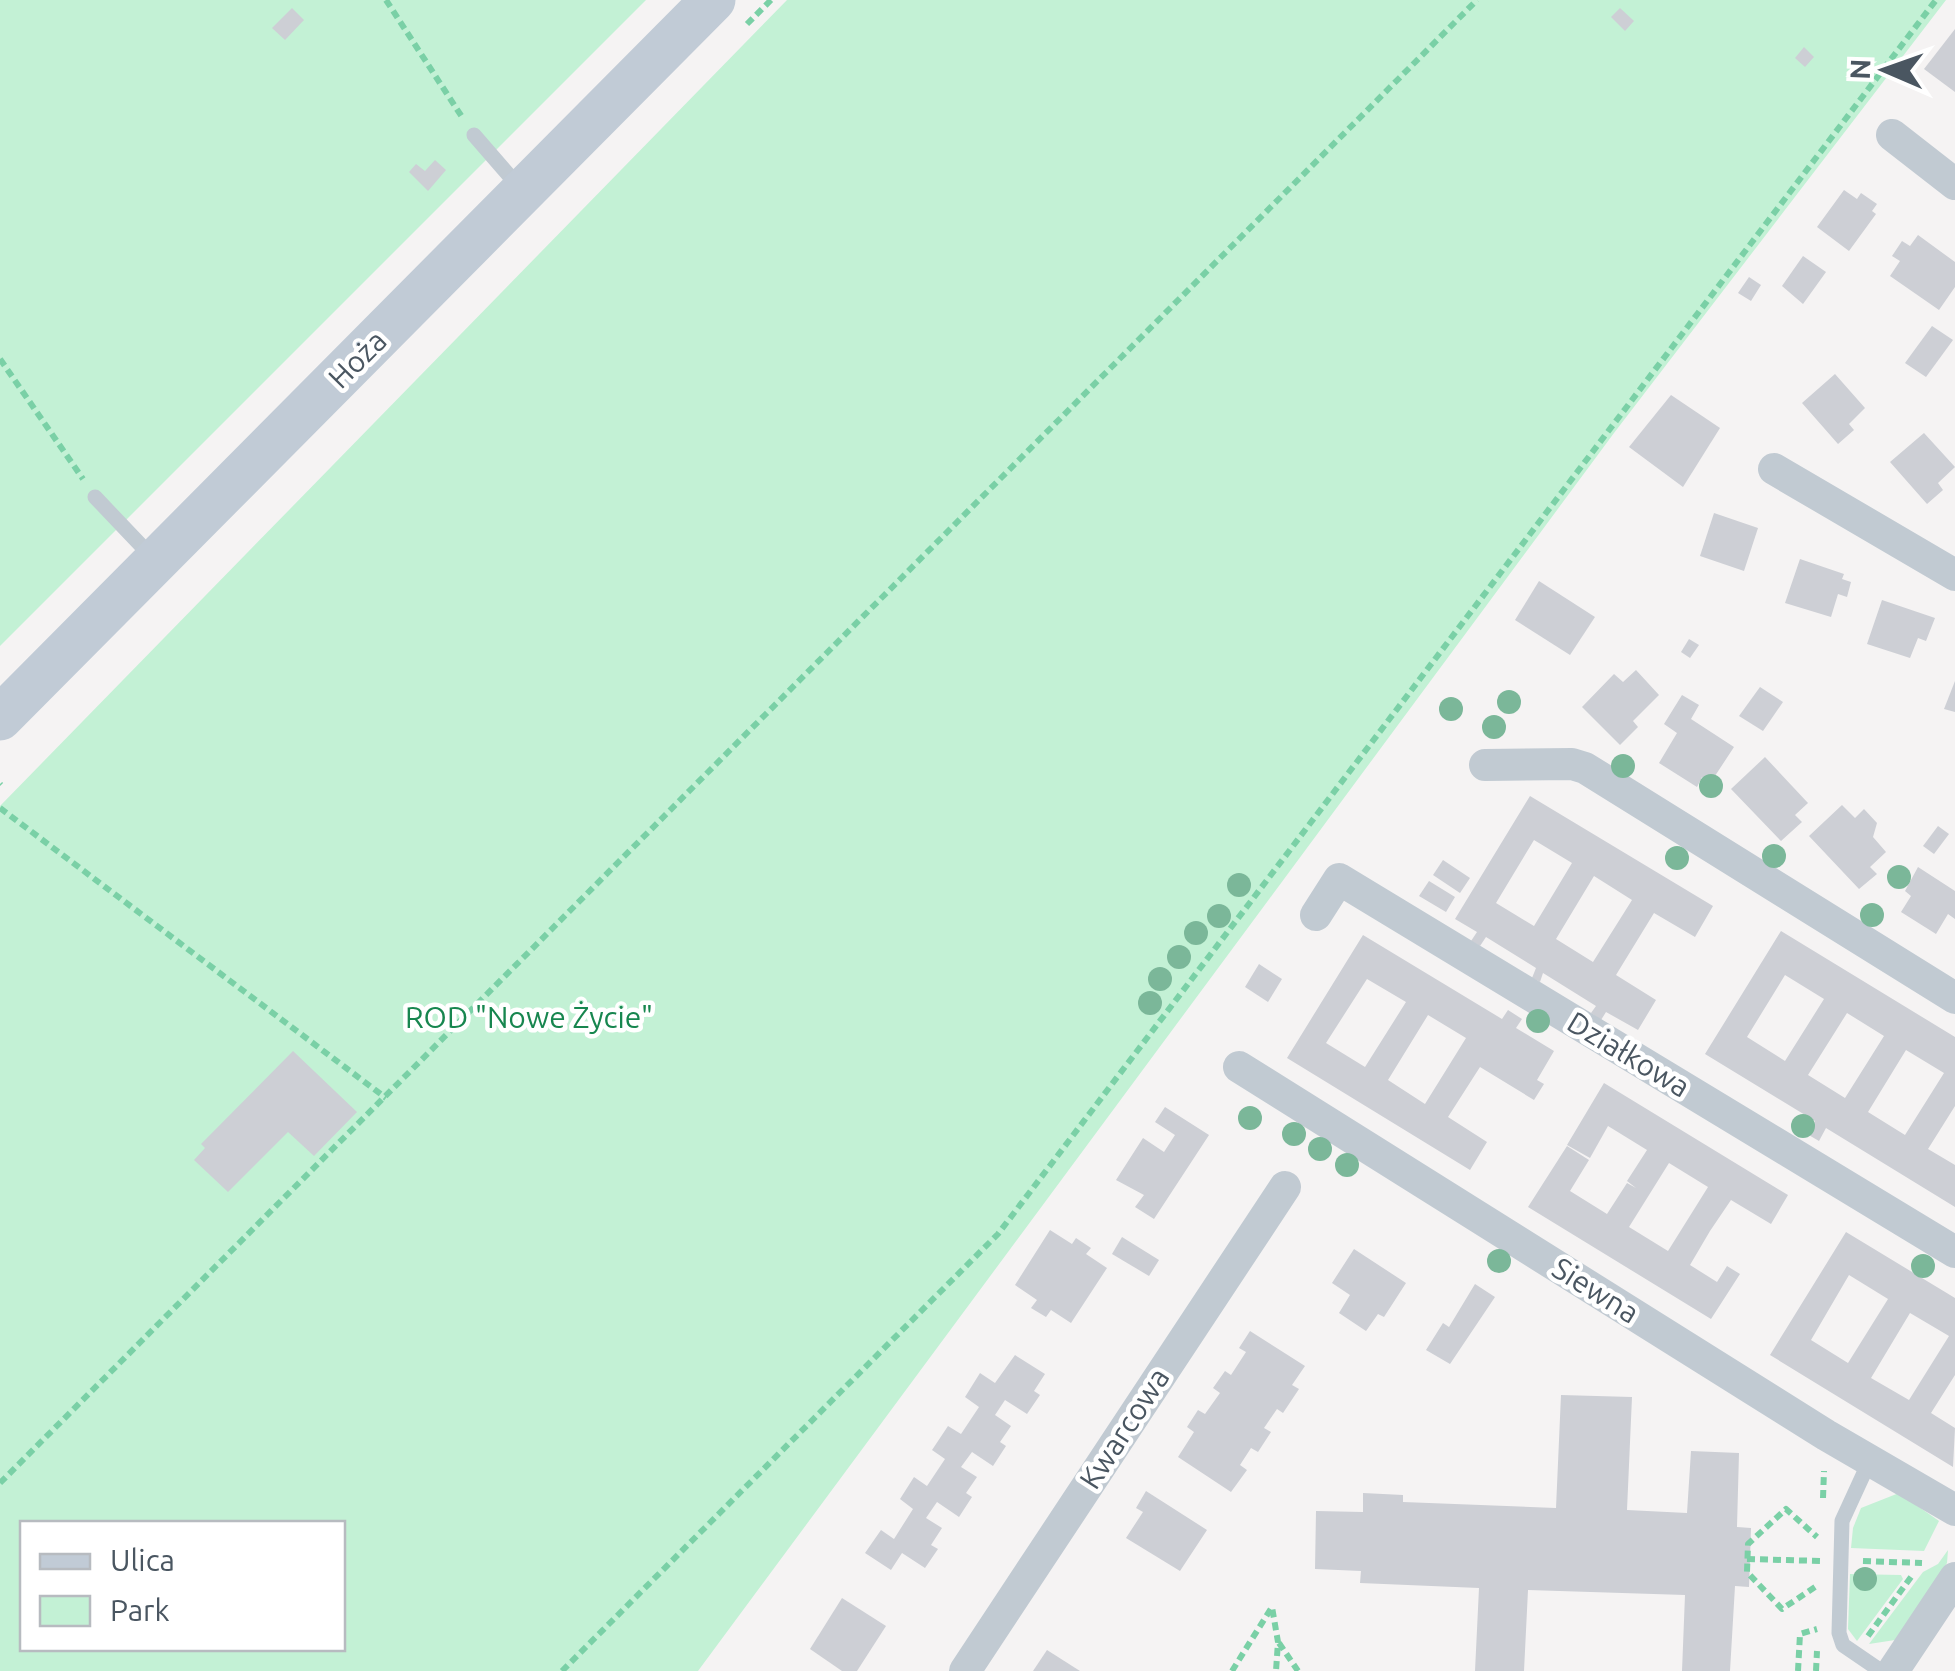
<svg xmlns="http://www.w3.org/2000/svg" width="1955" height="1671" viewBox="0 0 1955 1671" font-family="Ubuntu,sans-serif">
  <rect width="100%" height="100%" fill="#f5f3f3"/>
  <g fill="#c3f1d5" fill-rule="evenodd">
    <polygon points="0,0 646,0 0,646"/>
    <path d="M787,0H1946L1614,433L698,1671H0V806ZM22,1524H342V1648H22Z"/>
    <polygon points="1899,1493 1939,1521 1924,1551 1851,1548 1853,1528 1861,1508"/>
    <polygon points="1948,1550 1947,1563 1895,1640 1869,1644 1923,1572 1938,1564"/>
    <polygon points="1850,1574 1901,1575 1903,1579 1857,1641 1848,1629"/>
  </g>
  <g fill="#cdcfd5" fill-rule="evenodd">
    <polygon points="292,8 304,20 285,40 272,28"/>
    <polygon points="1620,8 1634,21 1625,31 1611,17"/>
    <polygon points="1955,29 1955,92 1924,69"/>
    <polygon points="1804,47 1814,57 1805,67 1795,58"/>
    <polygon points="435,160 446,170 428,191 409,172 416,164 425,171"/>
    <polygon points="1844,190 1857,199 1861,193 1877,204 1872,211 1876,214 1849,251 1817,227"/>
    <polygon points="1918,235 1955,262 1955,287 1939,310 1890,276 1900,261 1892,256 1902,241 1910,246"/>
    <polygon points="1803,256 1826,272 1803,304 1782,286"/>
    <polygon points="1749,277 1761,285 1751,301 1738,293"/>
    <polygon points="1932,326 1953,340 1926,377 1905,363"/>
    <polygon points="1835,374 1865,408 1849,424 1854,430 1838,444 1802,403"/>
    <polygon points="1671,395 1720,428 1683,487 1629,447"/>
    <polygon points="1924,433 1955,467 1938,483 1943,490 1927,504 1890,462"/>
    <polygon points="1714,513 1758,528 1744,571 1700,556"/>
    <polygon points="1800,559 1844,574 1842,579 1851,582 1847,597 1838,594 1831,617 1785,603"/>
    <polygon points="1539,581 1595,617 1570,655 1515,620"/>
    <polygon points="1882,600 1935,618 1926,641 1918,638 1910,658 1867,644"/>
    <polygon points="1689,639 1699,645 1690,658 1681,652"/>
    <polygon points="1636,670 1659,695 1633,721 1638,727 1620,745 1582,707 1614,674 1623,682"/>
    <polygon points="1955,681 1955,712 1944,709"/>
    <polygon points="1760,687 1783,702 1763,731 1739,716"/>
    <polygon points="1682,695 1699,705 1691,719 1734,747 1711,782 1702,777 1697,787 1659,763 1677,733 1664,724"/>
    <polygon points="1765,757 1808,803 1795,815 1802,822 1781,841 1731,789"/>
    <path d="M1530,796L1713,906L1695,937L1654,913L1616,975L1656,1000L1638,1030L1606,1012L1601,1020L1591,1013L1596,1006L1543,973L1540,982L1532,978L1536,968L1486,937L1480,946L1471,941L1477,932L1455,919ZM1534,840L1572,863L1534,926L1496,903ZM1594,876L1632,900L1593,962L1556,939Z"/>
    <polygon points="1842,805 1855,818 1864,809 1877,823 1873,837 1886,852 1870,867 1877,874 1859,889 1809,836"/>
    <polygon points="1938,826 1949,834 1934,854 1923,846"/>
    <polygon points="1443,860 1470,878 1460,893 1433,875"/>
    <polygon points="1918,867 1955,891 1955,919 1948,914 1936,934 1901,912 1911,896 1905,891"/>
    <polygon points="1429,881 1455,897 1446,912 1419,896"/>
    <path d="M1781,931L1955,1037V1106L1928,1149L1955,1165V1207L1826,1128L1819,1141L1807,1134L1815,1121L1705,1054ZM1785,975L1824,999L1785,1061L1747,1037ZM1847,1013L1884,1036L1845,1098L1808,1075ZM1906,1050L1944,1073L1905,1135L1868,1112Z"/>
    <path d="M1363,935L1502,1019L1508,1010L1522,1019L1516,1028L1554,1051L1537,1080L1544,1084L1534,1100L1480,1067L1448,1117L1487,1142L1470,1170L1287,1058ZM1367,979L1406,1002L1365,1067L1326,1043ZM1428,1015L1466,1038L1425,1104L1388,1080Z"/>
    <polygon points="1259,964 1282,979 1268,1002 1245,987"/>
    <polygon points="293,1051 357,1112 314,1156 288,1132 228,1192 194,1160 205,1148 201,1144"/>
    <path d="M1604,1083L1788,1195L1771,1224L1731,1200L1710,1231L1690,1265L1717,1282L1727,1266L1740,1274L1711,1319L1528,1207L1567,1146L1589,1160L1570,1191L1607,1214L1627,1183L1636,1188L1627,1181L1647,1150L1608,1126L1590,1158L1567,1145ZM1669,1163L1708,1187L1668,1251L1629,1227Z"/>
    <polygon points="1165,1107 1209,1135 1154,1219 1135,1207 1144,1195 1116,1180 1143,1138 1164,1152 1175,1135 1155,1122"/>
    <polygon points="1050,1230 1072,1244 1076,1238 1091,1248 1086,1254 1107,1268 1071,1323 1051,1310 1046,1317 1031,1308 1037,1300 1015,1285"/>
    <path d="M1846,1232L1955,1298V1375L1931,1413L1955,1428L1953,1467L1770,1355ZM1849,1275L1888,1299L1848,1363L1811,1340ZM1910,1313L1949,1336L1909,1400L1871,1378Z"/>
    <polygon points="1122,1237 1159,1260 1149,1276 1112,1254"/>
    <polygon points="1354,1249 1406,1283 1384,1317 1378,1314 1366,1331 1339,1313 1350,1295 1332,1283"/>
    <polygon points="1475,1284 1495,1297 1450,1364 1426,1350 1443,1323 1449,1327"/>
    <polygon points="1250,1331 1305,1366 1292,1385 1299,1389 1283,1413 1277,1409 1264,1428 1271,1432 1258,1452 1251,1448 1240,1465 1247,1470 1231,1492 1178,1457 1194,1432 1187,1427 1198,1410 1205,1414 1220,1393 1213,1388 1225,1371 1231,1375 1246,1352 1239,1348"/>
    <polygon points="1015,1355 1045,1374 1034,1391 1040,1395 1027,1414 1005,1400 995,1415 1011,1426 1000,1442 1006,1446 993,1466 972,1452 961,1467 977,1477 966,1493 972,1497 959,1517 937,1502 926,1518 942,1528 931,1545 938,1549 925,1568 902,1553 891,1570 865,1553 881,1530 894,1539 913,1509 900,1499 914,1477 927,1486 945,1459 932,1450 948,1426 961,1434 979,1407 965,1397 980,1373 995,1383"/>
    <polygon points="1561,1395 1632,1397 1627,1510 1687,1513 1691,1451 1739,1453 1737,1527 1751,1528 1749,1587 1735,1586 1730,1671 1682,1671 1685,1595 1528,1590 1524,1671 1475,1671 1479,1588 1360,1583 1361,1571 1315,1569 1316,1511 1363,1512 1363,1493 1403,1495 1403,1502 1556,1508"/>
    <polygon points="1146,1491 1207,1530 1180,1571 1126,1538 1143,1512 1136,1508"/>
    <polygon points="842,1598 886,1626 857,1671 842,1671 810,1649"/>
    <polygon points="1047,1650 1080,1671 1033,1671"/>
  </g>
  <g fill="none" stroke-linecap="round" stroke-linejoin="round">
    <g stroke="#7ad0a6" stroke-width="6" stroke-dasharray="8 5" stroke-linecap="butt">
      <polyline points="386,0 462,117"/>
      <polyline points="747,24 771,0"/>
      <polyline points="0,359 83,479"/>
      <polyline points="0,784 1,785"/>
      <polyline points="0,808 386,1098"/>
      <polyline points="0,1483 1477,0"/>
      <polyline points="1823,1498 1824,1471"/>
      <polyline points="1747,1559 1821,1561"/>
      <polyline points="1863,1561 1922,1563"/>
      <polyline points="1815,1587 1782,1609 1747,1572 1748,1544 1786,1509 1817,1537"/>
      <polyline points="1868,1636 1911,1577"/>
      <polyline points="1279,1643 1298,1671"/>
      <polyline points="562,1671 998,1234 1936,0"/>
      <polyline points="1232,1671 1272,1607 1278,1642 1276,1671"/>
      <polyline points="1798,1671 1800,1634 1817,1629"/>
      <polyline points="1816,1671 1817,1651"/>
    </g>
    <g stroke="#c1cad2" stroke-width="15">
      <polyline points="474,135 520,188"/>
      <polyline points="95,497 153,558"/>
      <polyline points="1870,1460 1842,1521 1839,1633 1843,1645 1881,1671"/>
    </g>
    <g stroke="#c1cad2" stroke-width="32">
      <polyline points="1892,135 1955,184"/>
      <polyline points="1774,469 1955,575"/>
      <polyline points="1485,765 1572,764 1585,768 1955,998"/>
      <polyline points="1316,915 1339,879 1955,1252"/>
      <polyline points="1239,1067 1826,1435 1955,1510"/>
      <polyline points="965,1671 1285,1187"/>
      <polyline points="1893,1671 1955,1578"/>
    </g>
    <polyline stroke="#c1cbd6" stroke-width="45" points="0,718 713,0"/>
  </g>
  <g fill="#7bb799">
    <circle cx="1509" cy="702" r="12"/>
    <circle cx="1451" cy="709" r="12"/>
    <circle cx="1494" cy="727" r="12"/>
    <circle cx="1623" cy="766" r="12"/>
    <circle cx="1711" cy="786" r="12"/>
    <circle cx="1774" cy="856" r="12"/>
    <circle cx="1677" cy="858" r="12"/>
    <circle cx="1899" cy="877" r="12"/>
    <circle cx="1239" cy="885" r="12"/>
    <circle cx="1872" cy="915" r="12"/>
    <circle cx="1219" cy="916" r="12"/>
    <circle cx="1196" cy="933" r="12"/>
    <circle cx="1179" cy="957" r="12"/>
    <circle cx="1160" cy="979" r="12"/>
    <circle cx="1150" cy="1003" r="12"/>
    <circle cx="1538" cy="1021" r="12"/>
    <circle cx="1250" cy="1118" r="12"/>
    <circle cx="1803" cy="1126" r="12"/>
    <circle cx="1294" cy="1134" r="12"/>
    <circle cx="1320" cy="1149" r="12"/>
    <circle cx="1347" cy="1165" r="12"/>
    <circle cx="1499" cy="1261" r="12"/>
    <circle cx="1923" cy="1266" r="12"/>
    <circle cx="1865" cy="1579" r="12"/>
  </g>
  <g text-anchor="middle" dominant-baseline="central" stroke-width="9" stroke-linejoin="round" paint-order="stroke">
    <g font-size="30" fill="#4a5661" stroke="#fff">
      <text transform="translate(357 359) rotate(-45)">Hoża</text>
      <text transform="translate(1629 1054) rotate(31)">Działkowa</text>
      <text transform="translate(1596 1290) rotate(32)">Siewna</text>
      <text transform="translate(1124 1428) rotate(-57)">Kwarcowa</text>
    </g>
    <g font-size="30" fill="#17864f" stroke="#fff">
      <text x="529" y="1017">ROD "Nowe Życie"</text>
    </g>
  </g>
  <rect x="20" y="1521" width="325" height="130" fill="#ffffff" stroke="#b7bbc0" stroke-width="2.5"/>
  <rect x="40" y="1554" width="50" height="15" fill="#c1cbd6" stroke="#b7bbc0" stroke-width="2.5"/>
  <text x="110" y="1571" font-size="30" fill="#4a5661">Ulica</text>
  <rect x="40" y="1596" width="50" height="30" fill="#c3f1d5" stroke="#b7bbc0" stroke-width="2.5"/>
  <text x="110" y="1621" font-size="30" fill="#4a5661">Park</text>
  <g transform="translate(1885 70) rotate(272)" stroke="#ffffff" stroke-width="8" paint-order="stroke">
  <path d="M0-8L18 38L0 25L-18 38Z" fill="#4a5661"/>
  <text y="-15" font-size="28" font-weight="bold" text-anchor="middle" fill="#4a5661">N</text>
  </g>
</svg>
